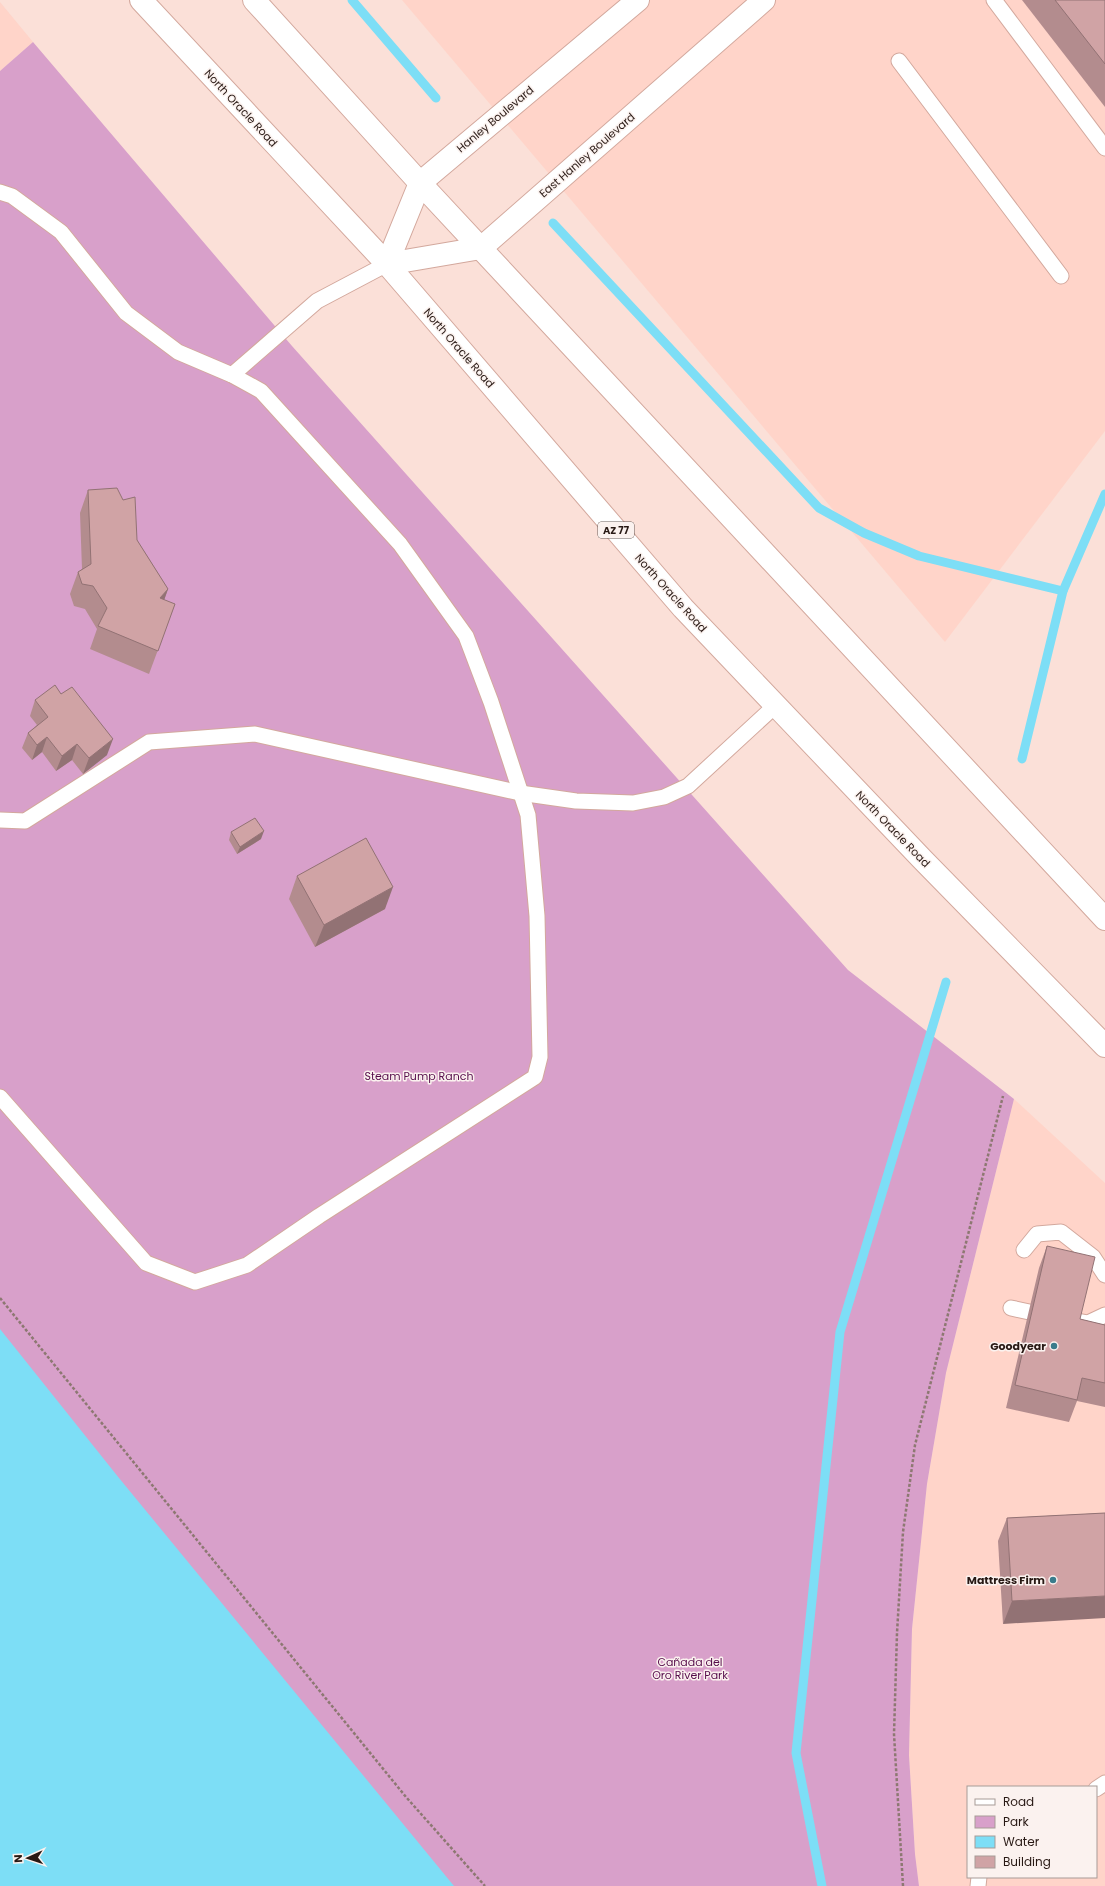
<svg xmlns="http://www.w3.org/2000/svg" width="1105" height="1886" viewBox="0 0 1105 1886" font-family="Poppins,sans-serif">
  <rect width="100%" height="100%" fill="#fbe0d8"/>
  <g fill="#ffd4c9" fill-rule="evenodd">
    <polygon points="402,0 1105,0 1105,431 945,642"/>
    <polygon points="0,2 33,42 0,71"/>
    <path d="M1014,1099L1105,1183V1886H919L915,1854L909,1755L912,1629L927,1484L946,1373ZM968,1787H1096V1877H968Z"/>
  </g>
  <polygon fill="#d8a0ca" points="33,42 292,346 848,970 1014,1099 946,1373 927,1484 912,1629 909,1755 915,1854 919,1886 0,1886 0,71"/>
  <polygon fill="#7ddef6" points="0,1329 119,1478 454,1886 0,1886"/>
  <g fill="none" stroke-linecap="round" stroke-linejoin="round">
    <g stroke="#7ddef6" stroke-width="9">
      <polyline points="352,0 436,98"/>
      <polyline points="553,223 819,508 864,533 919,556 1063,591"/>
      <polyline points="1022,759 1063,591 1105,494"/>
      <polyline points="822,1886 796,1753 840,1332 946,982"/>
    </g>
    <defs>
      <g id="service">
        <polyline points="994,0 1105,148"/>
        <polyline points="899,61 1061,276"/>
        <polyline points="0,192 12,196 61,232 126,313 178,352 232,375 261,391 400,544 466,636 491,702 528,815 537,916 540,1057 535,1077 319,1216 247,1265 195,1282 146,1263 0,1097"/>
        <polyline points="232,375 317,301 387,264"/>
        <polyline points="0,820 25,821 149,742 255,734 520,793 576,801 633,803 664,797 688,786 776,705"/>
        <polyline points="1024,1250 1037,1234 1061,1232 1093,1257 1105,1275"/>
        <polyline points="1011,1308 1048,1316"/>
        <polyline points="1072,1320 1088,1323 1105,1315"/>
        <polyline points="1096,1789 1105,1783"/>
        <polyline points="978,1886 979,1877"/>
      </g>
      <g id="minor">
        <polyline points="387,264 481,248 764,0"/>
        <polyline points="387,264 420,183 638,0"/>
      </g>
      <g id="trunk">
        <polyline points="141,0 387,264 683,608 922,859 1105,1046"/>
        <polyline points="254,0 420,183 1105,919"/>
      </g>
    </defs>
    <use href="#service" stroke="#d3a89d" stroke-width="17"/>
    <use href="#minor" stroke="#d3a89d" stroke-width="24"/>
    <use href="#trunk" stroke="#d3a89d" stroke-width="24"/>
    <g stroke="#8d7872" stroke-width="2.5" stroke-dasharray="3 2" stroke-linecap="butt">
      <polyline points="0,1298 406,1797 485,1886"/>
      <polyline points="903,1886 894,1734 897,1633 903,1532 915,1445 1003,1096"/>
    </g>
    <use href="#service" stroke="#fff" stroke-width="15"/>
    <use href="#minor" stroke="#fff" stroke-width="22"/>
    <use href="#trunk" stroke="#fff" stroke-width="22"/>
  </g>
  <g fill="#b38c8e">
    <polygon points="1022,0 1105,0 1105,107"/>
    <polygon points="88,490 137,540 168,589 164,600 175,604 149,674 90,649 97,629 85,609 74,606 70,594 78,572 82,569 80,513"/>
    <polygon points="35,700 107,755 83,774 72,760 56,771 42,752 32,760 22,748 28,733 37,725 30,716"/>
    <polygon points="231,832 261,839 237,854 229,840"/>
    <polygon points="297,876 385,909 315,947 289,899"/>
    <polygon points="1047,1246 1080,1319 1105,1325 1105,1407 1077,1401 1069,1422 1006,1408 1039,1268"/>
    <polygon points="1105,1513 1003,1624 998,1541 1007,1518"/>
  </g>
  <g fill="#927274">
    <polygon points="168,589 160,612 160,598"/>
    <polygon points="47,737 42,752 32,760 37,745"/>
    <polygon points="113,739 107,755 83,774 89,758"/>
    <polygon points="77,744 72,760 56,771 62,756"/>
    <polygon points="264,831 261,839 237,854 240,847"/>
    <polygon points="393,887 385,909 315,947 324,925"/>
    <polygon points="1105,1596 1105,1618 1003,1624 1012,1601"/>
  </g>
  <g fill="#d0a3a5" stroke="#927274">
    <polygon points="1055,0 1105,0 1105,64"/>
    <polygon points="117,488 123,500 135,497 137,540 168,589 160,598 175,604 158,651 98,626 107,608 93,586 82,584 78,572 91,564 88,490"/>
    <polygon points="55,685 61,694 72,687 113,739 89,758 77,744 62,756 47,737 37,745 28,733 48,717 35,700"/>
    <polygon points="255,818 264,831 240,847 231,832"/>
    <polygon points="366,838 393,887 324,925 297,876"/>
    <polygon points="1047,1246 1095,1257 1080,1319 1105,1325 1105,1383 1082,1378 1077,1400 1015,1385"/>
    <polygon points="1105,1513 1105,1596 1012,1601 1007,1518"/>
  </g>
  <g fill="#397c8c" stroke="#fbf2ef" stroke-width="1.5">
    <circle cx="1054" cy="1346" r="4"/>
    <circle cx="1053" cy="1580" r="4"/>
  </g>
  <g text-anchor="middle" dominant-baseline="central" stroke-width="3" stroke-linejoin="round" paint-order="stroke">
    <rect fill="#fbf2ef" stroke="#675a56" stroke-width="1" x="598" y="522" width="36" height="16" rx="3"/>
    <g font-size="10" font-weight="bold" fill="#281914">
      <text x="616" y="530">AZ 77</text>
    </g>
    <g font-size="11" fill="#281914" stroke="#fbf2ef">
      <text transform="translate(241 108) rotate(47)">North Oracle Road</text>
      <text transform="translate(495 119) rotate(-40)">Hanley Boulevard</text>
      <text transform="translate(587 155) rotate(-41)">East Hanley Boulevard</text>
      <text transform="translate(459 348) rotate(49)">North Oracle Road</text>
      <text transform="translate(671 593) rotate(48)">North Oracle Road</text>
      <text transform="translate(893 829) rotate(46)">North Oracle Road</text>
    </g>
    <g font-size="11" fill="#570d4c" stroke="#fbf2ef">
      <text x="419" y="1076">Steam Pump Ranch</text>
      <text x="690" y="1662">Cañada del<tspan x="690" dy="13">Oro River Park</tspan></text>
    </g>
    <g font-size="11" font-weight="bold" fill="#281914" stroke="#fbf2ef" text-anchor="end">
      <text x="1046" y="1346">Goodyear</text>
      <text x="1045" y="1580">Mattress Firm</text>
    </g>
  </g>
  <rect x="967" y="1786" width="130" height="92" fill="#fbf2ef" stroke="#a79b97"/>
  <rect x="975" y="1799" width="20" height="6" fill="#ffffff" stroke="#a79b97"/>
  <text x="1003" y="1806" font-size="12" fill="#281914">Road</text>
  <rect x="975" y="1816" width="20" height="12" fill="#d8a0ca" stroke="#a79b97"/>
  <text x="1003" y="1826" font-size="12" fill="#281914">Park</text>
  <rect x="975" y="1836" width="20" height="12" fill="#7ddef6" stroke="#a79b97"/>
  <text x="1003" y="1846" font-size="12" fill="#281914">Water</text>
  <rect x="975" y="1856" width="20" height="12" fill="#d0a3a5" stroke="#a79b97"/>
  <text x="1003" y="1866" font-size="12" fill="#281914">Building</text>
  <g transform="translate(28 1858) rotate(267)" stroke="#fbf2ef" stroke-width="3" paint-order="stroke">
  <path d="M0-3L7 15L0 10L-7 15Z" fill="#281914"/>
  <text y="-6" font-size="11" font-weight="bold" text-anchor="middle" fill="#281914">N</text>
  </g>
</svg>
